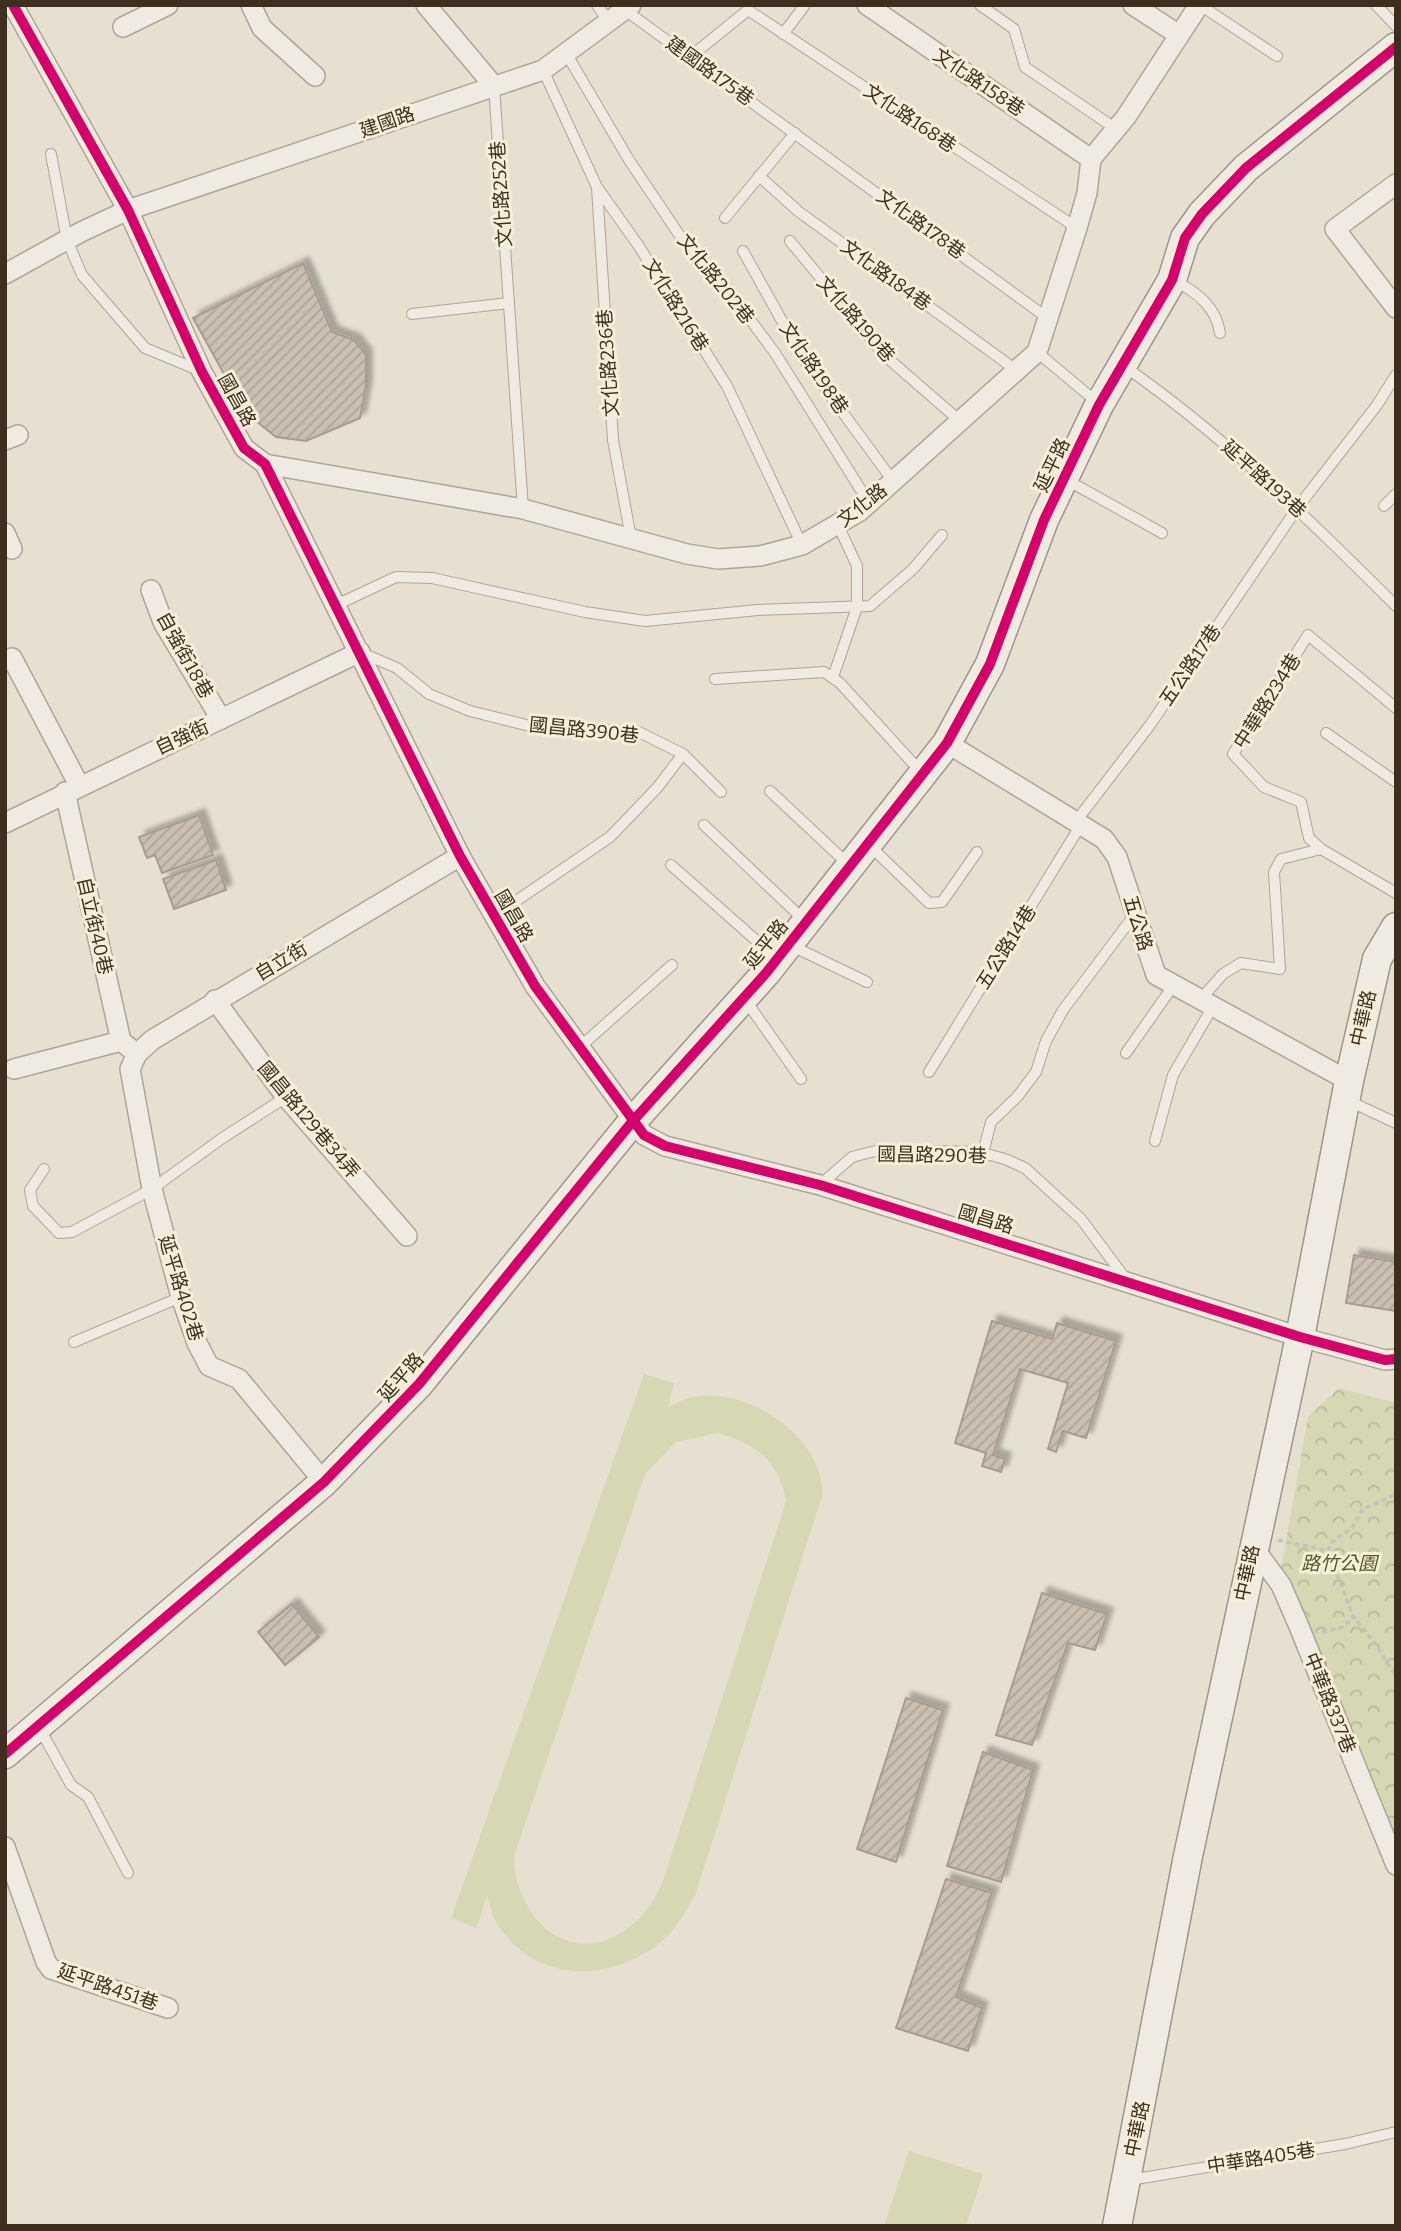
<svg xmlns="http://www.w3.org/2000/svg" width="1401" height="2231" viewBox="0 0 1401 2231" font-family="Bitter,'Noto Sans TC',serif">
  <defs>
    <pattern id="forest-crowns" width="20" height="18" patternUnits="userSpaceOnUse" patternTransform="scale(1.75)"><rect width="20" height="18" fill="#d6d7b3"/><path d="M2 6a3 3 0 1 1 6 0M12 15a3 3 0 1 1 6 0" fill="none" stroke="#b9b99a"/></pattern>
    <pattern id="building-hatch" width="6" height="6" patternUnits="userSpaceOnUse" patternTransform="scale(1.75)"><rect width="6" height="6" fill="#cbbfb2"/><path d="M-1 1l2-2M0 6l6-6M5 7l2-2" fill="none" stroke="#afa499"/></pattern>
    <filter id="shadow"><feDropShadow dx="6" dy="-6" stdDeviation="2" flood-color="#0004"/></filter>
  </defs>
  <rect width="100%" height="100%" fill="#e7e0d1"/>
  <polygon fill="url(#forest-crowns)" points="1339,1388 1396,1403 1396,1846 1281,1569 1308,1417"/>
  <g fill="#d6d7b3" fill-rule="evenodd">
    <path d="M644,1374L674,1383L668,1408C722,1368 827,1431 822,1496L696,1893C686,1910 677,1928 662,1941C611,1984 531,1984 495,1920C491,1913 490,1903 487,1895L477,1928L451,1918ZM718,1433C757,1444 779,1461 786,1501L662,1884C652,1904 641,1921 621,1933C563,1968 514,1911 514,1856L645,1474L676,1442Z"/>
    <polygon points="909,2151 983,2174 966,2226 884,2226"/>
  </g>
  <g fill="url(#building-hatch)" stroke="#a89c90" stroke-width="2" filter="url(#shadow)">
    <polygon points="303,263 332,332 354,340 366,355 366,386 360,418 306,441 276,437 245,412 193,318"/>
    <polygon points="199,815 213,855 162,873 155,855 147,858 139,837"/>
    <polygon points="216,860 226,890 174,909 163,879"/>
    <polygon points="1354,1255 1396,1262 1396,1311 1346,1303"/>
    <polygon points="992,1321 1052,1339 1057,1323 1116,1341 1086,1438 1063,1431 1056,1452 1048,1449 1068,1383 1020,1369 993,1455 1005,1459 1001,1472 982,1466 986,1453 955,1443"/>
    <polygon points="1042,1593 1107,1614 1095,1650 1068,1643 1032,1745 996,1735"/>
    <polygon points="292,1604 319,1637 285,1665 258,1632"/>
    <polygon points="906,1698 943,1710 896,1862 857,1849"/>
    <polygon points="983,1752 1033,1770 1001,1882 947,1866"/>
    <polygon points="946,1879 992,1893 956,1997 982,2008 968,2051 896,2028"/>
  </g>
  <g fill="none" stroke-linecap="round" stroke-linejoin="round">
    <defs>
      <g id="lane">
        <polyline points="597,5 609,22"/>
        <polyline points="748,5 748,10 1077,228"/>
        <polyline points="980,5 1014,29 1025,67 1116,129"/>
        <polyline points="1200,5 1277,56"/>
        <polyline points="1376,5 1396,26"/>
        <polyline points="625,10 1046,317"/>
        <polyline points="783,34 805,5"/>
        <polyline points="566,53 629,160 684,242 728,290 775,353 869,503"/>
        <polyline points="690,57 748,10"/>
        <polyline points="543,70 597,187 638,245 727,386 802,545"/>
        <polyline points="494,86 523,509"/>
        <polyline points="51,154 67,240 82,275 145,348 198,370"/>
        <polyline points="759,176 798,211 1016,370"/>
        <polyline points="597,188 613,440 631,538"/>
        <polyline points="725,218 795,133"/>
        <polyline points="790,241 884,355 960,421"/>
        <polyline points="743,251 802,357 893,481"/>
        <path d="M1175,281C1198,293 1216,307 1220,333"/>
        <polyline points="412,314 509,303"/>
        <polyline points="1037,352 1098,403"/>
        <path d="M1124,366C1224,436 1310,520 1396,606"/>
        <polyline points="1065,479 1162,533"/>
        <polyline points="1384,506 1396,494"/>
        <polyline points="336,605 396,577 432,578 585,612 645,621 758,610 870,606 913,569 942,535"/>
        <polyline points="362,653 397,668 429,694 470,711 542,729 637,731 683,754 721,792"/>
        <polyline points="833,677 857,607 857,566 838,525"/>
        <polyline points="715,679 824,672 840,683 920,771"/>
        <polyline points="1396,708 1308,635 1233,754 1264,787 1301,802 1309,838 1321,849 1396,893"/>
        <polyline points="1326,733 1396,782"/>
        <polyline points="770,791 849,865"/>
        <polyline points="1077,820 1150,725 1298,507 1377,405 1396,375"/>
        <polyline points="704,825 805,921"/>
        <polyline points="870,846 929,903 942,902 977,852"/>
        <polyline points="671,865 776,958"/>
        <polyline points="494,916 610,837 657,788 683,754"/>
        <polyline points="792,946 867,982"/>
        <polyline points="1200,1000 1223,974 1241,963 1280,969 1274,872 1281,859 1321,849"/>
        <polyline points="746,1001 801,1079"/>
        <polyline points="580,1047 672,965"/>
        <polyline points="1126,1053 1173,986"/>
        <polyline points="929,1072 1082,823"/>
        <polyline points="1349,1101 1396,1123"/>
        <polyline points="1155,1141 1173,1075 1212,1008"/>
        <polyline points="983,1153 991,1122 1017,1097 1036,1072 1046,1041 1063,1010 1135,914"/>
        <polyline points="44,1169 30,1190 33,1206 59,1233 72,1232 152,1189 221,1139 286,1097"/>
        <polyline points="820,1185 852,1157 879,1150 979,1152 1005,1159 1025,1168 1081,1219 1125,1278"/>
        <polyline points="74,1342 181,1297"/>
        <polyline points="40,1729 71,1785 88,1797 128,1873"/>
        <polyline points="1130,2180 1345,2144 1396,2132"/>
      </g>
      <g id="street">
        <polyline points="13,5 128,210 202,372 244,448 265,464 460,856 535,986 644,1135 665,1146 820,1185 1300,1337 1385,1360 1396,1359"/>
        <polyline points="251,5 262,28 315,76"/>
        <polyline points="426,5 494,86"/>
        <polyline points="867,5 1091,159"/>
        <polyline points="1133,5 1179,35"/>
        <polyline points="123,27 168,5"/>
        <polyline points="1396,184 1335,229 1396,308"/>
        <polyline points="5,274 81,232 128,210 543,70 631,5"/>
        <polyline points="5,440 18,435"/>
        <polyline points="265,464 523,509 687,554 718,559 760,556 802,545 860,511 1037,352 1077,228 1087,193 1091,159 1126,117 1199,5"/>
        <polyline points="5,533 12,549"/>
        <polyline points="151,590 163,622 221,719"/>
        <polyline points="12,658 79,785"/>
        <polyline points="947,743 1104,839 1117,857 1156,975 1349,1081"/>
        <polyline points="65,792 121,1041 137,1054"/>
        <polyline points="5,823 360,652"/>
        <polyline points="215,1000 286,1097 407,1236"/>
        <polyline points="14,1069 121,1041"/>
        <polyline points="324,1482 239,1379 209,1366 197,1343 181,1297 152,1189 130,1069 137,1054 152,1040 460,856"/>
        <polyline points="1253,1547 1281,1585 1298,1624 1396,1865"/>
        <polyline points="5,1847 46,1962 51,1969 168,2008"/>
      </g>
      <g id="secondary">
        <polyline points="5,1754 324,1482 419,1384 632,1122 766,973 947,743 990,664 1044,520 1099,405 1172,280 1185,238 1202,214 1246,168 1396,47"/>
        <polyline points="1117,2226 1188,1856 1300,1337 1349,1081 1377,959 1396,927"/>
      </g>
    </defs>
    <use href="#lane" stroke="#ada599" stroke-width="12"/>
    <use href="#street" stroke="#ada599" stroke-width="22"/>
    <use href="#secondary" stroke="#9c958a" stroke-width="31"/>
    <g stroke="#c8c2b9" stroke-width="3.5" stroke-dasharray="5 3.5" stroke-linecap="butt">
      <polyline points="1278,1540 1328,1551"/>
      <polyline points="1328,1551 1353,1616 1374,1642 1396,1676"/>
      <polyline points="1328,1551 1332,1542 1352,1528 1363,1509 1396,1494"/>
      <polyline points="1322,1632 1344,1627 1353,1616"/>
    </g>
    <use href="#lane" stroke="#efebe3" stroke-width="10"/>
    <use href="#street" stroke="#efebe3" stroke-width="19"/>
    <use href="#secondary" stroke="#efebe3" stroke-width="28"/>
    <defs>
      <g id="cycleway">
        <polyline points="13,5 128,210 202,372 244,448 265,464 460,856 535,986 644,1135 665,1146 820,1185 1300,1337 1385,1360 1396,1359"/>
        <polyline points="5,1754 324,1482 419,1384 632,1122 766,973 947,743 990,664 1044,520 1099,405 1172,280 1185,238 1202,214 1246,168 1396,47"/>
      </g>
    </defs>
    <use href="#cycleway" stroke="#f7eed8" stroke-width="15"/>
    <use href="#cycleway" stroke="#d6006c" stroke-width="10"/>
  </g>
  <g text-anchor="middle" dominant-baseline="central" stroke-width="6" stroke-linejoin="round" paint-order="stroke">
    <g font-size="19" fill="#3d2e20" stroke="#f7eed8">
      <text transform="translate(710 71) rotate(36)">建國路175巷</text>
      <text transform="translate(979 82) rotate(34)">文化路158巷</text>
      <text transform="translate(910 118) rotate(34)">文化路168巷</text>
      <text transform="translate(387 122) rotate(-19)">建國路</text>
      <text transform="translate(501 194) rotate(-94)">文化路252巷</text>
      <text transform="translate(921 224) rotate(36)">文化路178巷</text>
      <text transform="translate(886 275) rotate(36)">文化路184巷</text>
      <text transform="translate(716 279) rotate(51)">文化路202巷</text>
      <text transform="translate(676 305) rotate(58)">文化路216巷</text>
      <text transform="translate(856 319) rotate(49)">文化路190巷</text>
      <text transform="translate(608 363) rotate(-94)">文化路236巷</text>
      <text transform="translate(814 368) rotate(56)">文化路198巷</text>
      <text transform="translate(237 400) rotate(61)">國昌路</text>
      <text transform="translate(1052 465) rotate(-65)">延平路</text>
      <text transform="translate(1264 479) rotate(42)">延平路193巷</text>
      <text transform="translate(862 505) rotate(-38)">文化路</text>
      <text transform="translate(185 655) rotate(61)">自強街18巷</text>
      <text transform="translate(1190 665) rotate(-56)">五公路17巷</text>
      <text transform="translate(1267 701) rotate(-58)">中華路234巷</text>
      <text transform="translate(584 730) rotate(6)">國昌路390巷</text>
      <text transform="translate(182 737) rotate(-25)">自強街</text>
      <text transform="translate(514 916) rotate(60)">國昌路</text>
      <text transform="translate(1138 923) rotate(73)">五公路</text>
      <text transform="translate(95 926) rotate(77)">自立街40巷</text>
      <text transform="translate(766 944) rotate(-51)">延平路</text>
      <text transform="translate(1006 947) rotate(-58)">五公路14巷</text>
      <text transform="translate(281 961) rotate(-31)">自立街</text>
      <text transform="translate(1363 1018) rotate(-77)">中華路</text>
      <text transform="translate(309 1120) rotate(50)">國昌路129巷34弄</text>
      <text transform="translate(932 1155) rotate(1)">國昌路290巷</text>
      <text transform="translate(986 1219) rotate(17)">國昌路</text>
      <text transform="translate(181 1288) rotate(73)">延平路402巷</text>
      <text transform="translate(401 1377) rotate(-49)">延平路</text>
      <text transform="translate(1247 1573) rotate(-78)">中華路</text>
      <text transform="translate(1330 1703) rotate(68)">中華路337巷</text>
      <text transform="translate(108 1987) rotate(19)">延平路451巷</text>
      <text transform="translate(1137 2129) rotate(-78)">中華路</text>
      <text transform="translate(1261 2158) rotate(-9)">中華路405巷</text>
    </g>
    <g font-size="19" font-style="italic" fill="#4d5a26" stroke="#f7eed8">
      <text x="1339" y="1563">路竹公園</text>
    </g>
  </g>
  <rect width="1401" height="2231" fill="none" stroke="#3d2e20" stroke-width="14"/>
</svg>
